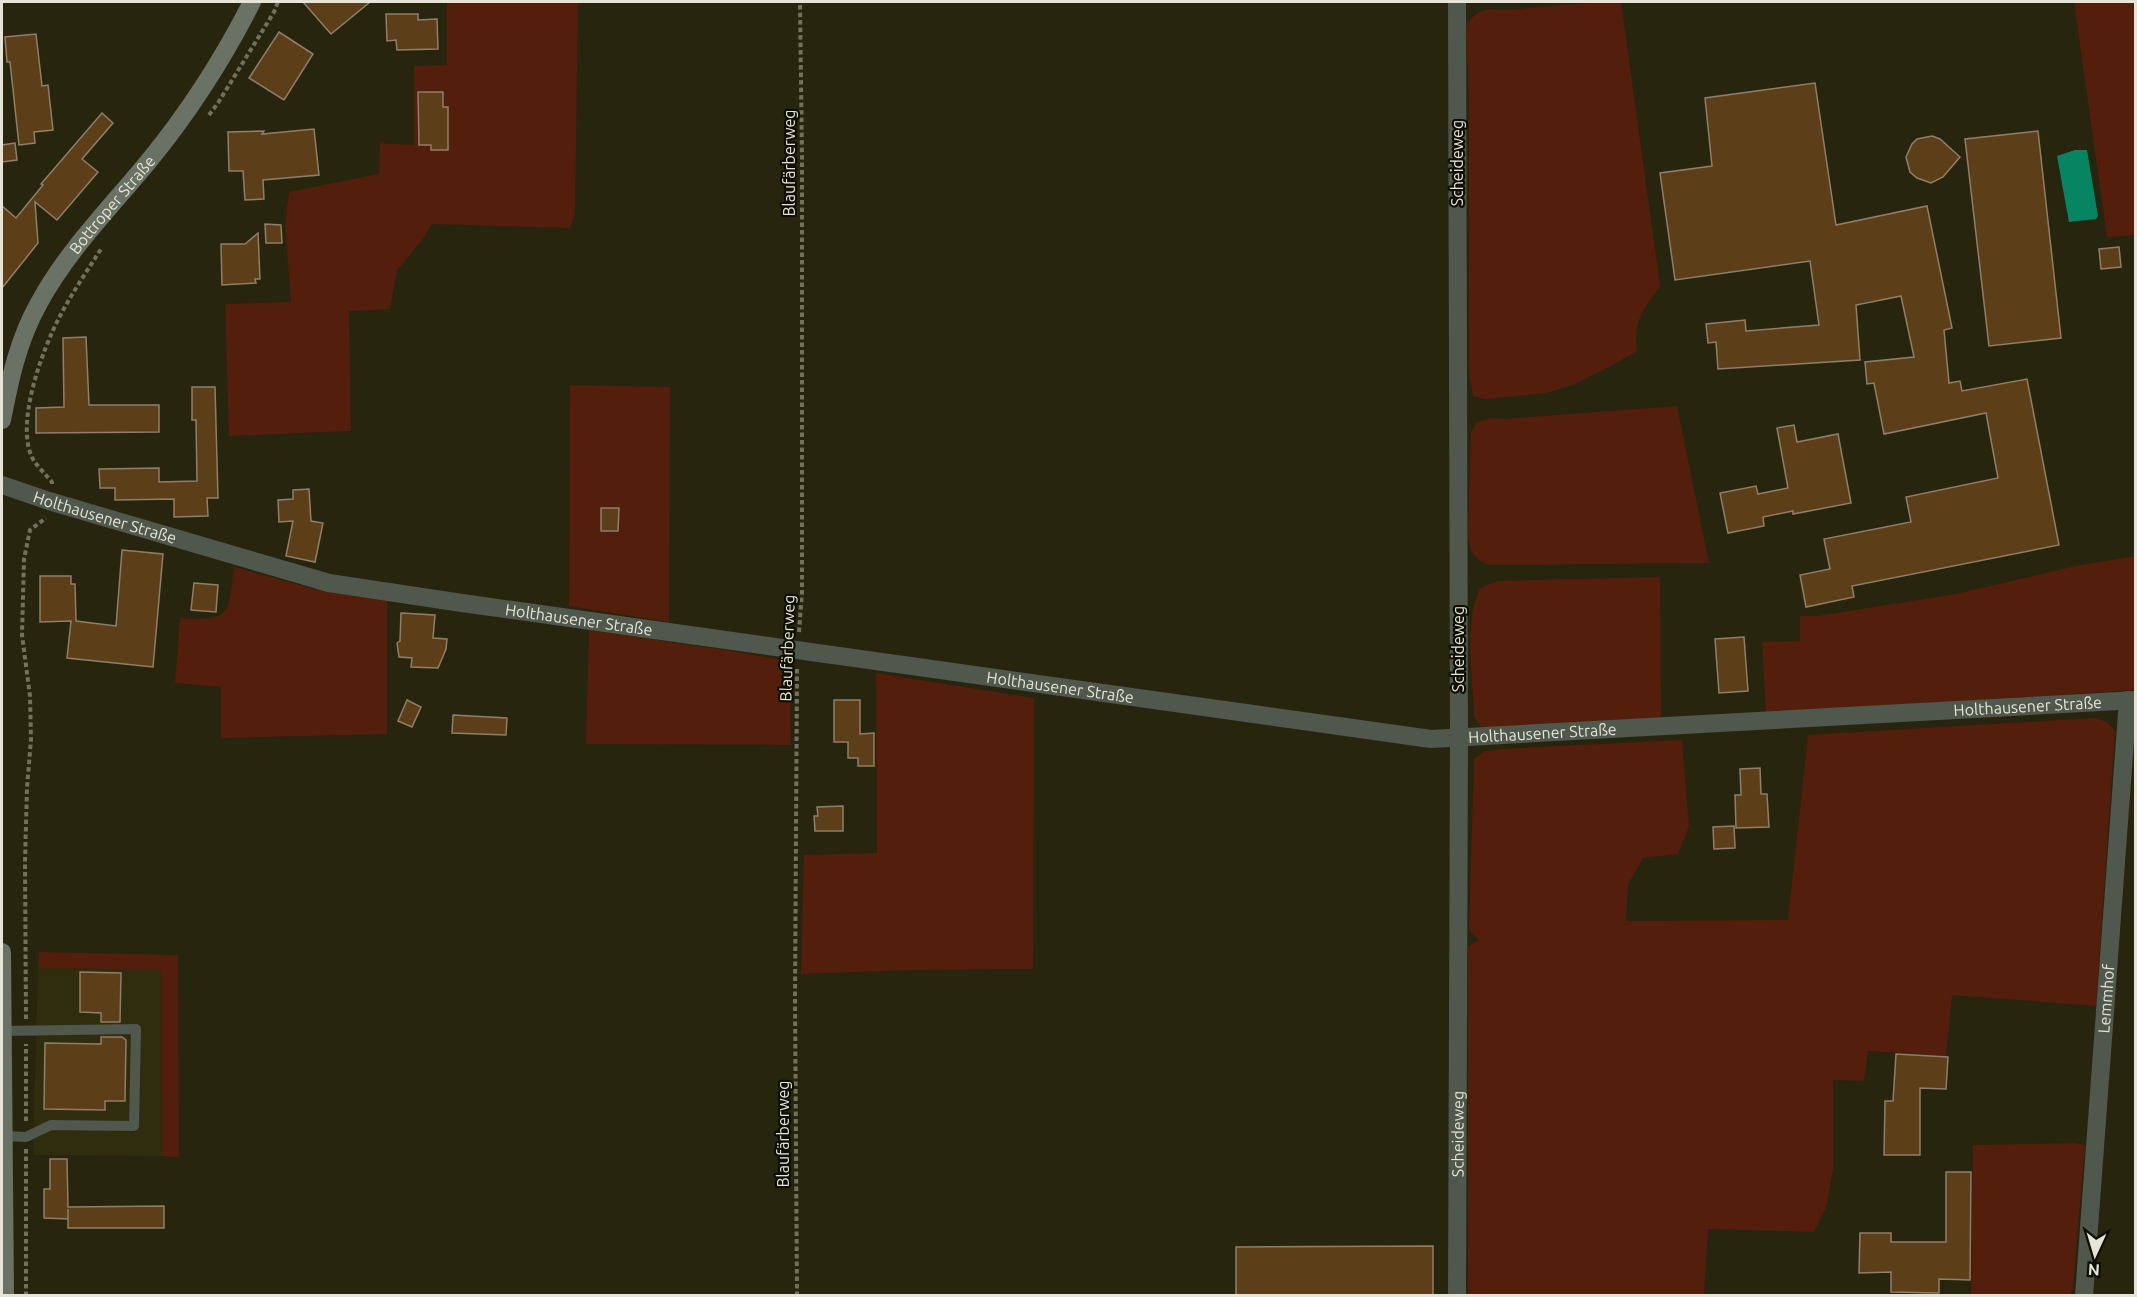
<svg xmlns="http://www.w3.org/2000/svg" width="2137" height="1297" viewBox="0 0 2137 1297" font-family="Ubuntu,sans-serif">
  <rect width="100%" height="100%" fill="#28250f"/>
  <polygon fill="#302d0e" points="38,968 161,970 162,1156 33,1155"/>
  <g fill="#531e0b">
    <polygon points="447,2 578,2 575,214 570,228 432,224 422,240 397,270 390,309 349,311 351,431 229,436 225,304 291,302 285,225 289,192 379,174 380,143 414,145 414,66 447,65"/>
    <path d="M1601,2H1621L1660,286C1643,310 1633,321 1637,351L1609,367L1573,385L1546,393L1485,399L1473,396L1469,371V101L1466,25C1478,9 1485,8 1504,10Z"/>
    <polygon points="2074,2 2135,2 2135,235 2107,237"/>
    <polygon points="570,385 670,387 669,622 569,606"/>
    <path d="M1677,406L1709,563L1490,565C1474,560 1471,553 1468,537L1471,433L1476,423L1491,418L1505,419Z"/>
    <polygon points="2135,556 2135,690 1766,714 1762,642 1800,641 1800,616 1817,616 1956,594 2076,566"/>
    <path d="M234,567L311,588L387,600V734L221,738V687L175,683L180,618C232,621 228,616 234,567Z"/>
    <path d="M1660,577L1661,719L1485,729L1481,727L1474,717C1473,676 1463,626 1480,588L1498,581Z"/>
    <polygon points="589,630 731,651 782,660 790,672 791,745 586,744"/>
    <polygon points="876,673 1034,698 1033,969 908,970 801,974 804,855 877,853"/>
    <polygon points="2095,718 2107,722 2115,731 2096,1006 1952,995 1946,1056 1868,1051 1864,1081 1833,1080 1833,1169 1826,1207 1814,1232 1708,1229 1704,1295 1468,1295 1468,946 1479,940 1469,930 1474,759 1485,751 1500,749 1682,740 1689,826 1678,854 1643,858 1628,884 1626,921 1788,920 1808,735"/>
    <polygon points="39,952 178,955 179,1157 162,1156 161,970 38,968"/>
    <polygon points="2076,1143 2085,1145 2073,1288 2070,1295 1971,1295 1973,1145"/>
  </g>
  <polygon fill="#078563" points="2075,150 2087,150 2098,216 2096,219 2069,222 2057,156"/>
  <g fill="#5c3f19" stroke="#907e69" stroke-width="1.5">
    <polygon points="303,2 370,2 331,34"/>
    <polygon points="386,14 418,14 418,20 437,19 438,49 397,50 396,40 387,41"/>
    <polygon points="279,32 313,54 284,100 249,78"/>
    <polygon points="36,34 42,86 48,85 53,130 34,132 35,143 19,145 10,62 7,62 5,37"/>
    <polygon points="1815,83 1836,225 1927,206 1952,328 1944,330 1949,383 1960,381 1962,391 2027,379 2059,545 1852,586 1854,597 1806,607 1800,575 1830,569 1824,539 1911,522 1906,497 1998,478 1986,413 1884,434 1874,383 1867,384 1865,362 1914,357 1901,296 1856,305 1860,360 1718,369 1716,342 1708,343 1706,324 1745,320 1746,331 1819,325 1810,261 1675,280 1660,173 1712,166 1705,98"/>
    <polygon points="418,92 443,92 443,107 448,107 448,150 431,150 431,145 419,145"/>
    <polygon points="102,113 113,123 82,159 98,172 57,220 35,202 38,243 2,288 2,206 16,218 43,185 41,184"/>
    <polygon points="314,129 319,175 263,180 264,199 245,200 243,171 229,171 228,132 264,131 262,134"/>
    <polygon points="2038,131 2061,338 1989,346 1965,139"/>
    <polygon points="1932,136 1940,139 1960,157 1943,177 1931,183 1917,178 1910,172 1906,157 1912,144 1917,139"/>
    <polygon points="15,143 17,160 2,162 2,145"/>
    <polygon points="265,224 281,225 282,243 266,243"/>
    <polygon points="258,233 260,279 255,279 256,283 222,285 221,244 245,244"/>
    <polygon points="2119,247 2121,267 2101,269 2099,249"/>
    <polygon points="86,337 89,405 159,405 159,432 36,433 36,408 64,407 63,338"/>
    <polygon points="192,387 215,387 218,498 207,498 208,516 174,517 174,499 115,500 115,488 100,488 99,469 159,468 159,482 197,481 196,420 192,420"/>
    <polygon points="1794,425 1797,442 1838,434 1851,503 1793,514 1793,511 1763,517 1764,526 1728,533 1720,493 1756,486 1758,494 1788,488 1777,428"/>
    <polygon points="309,489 311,521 323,523 315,562 286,556 293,521 279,522 278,500 293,499 293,490"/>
    <polygon points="601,508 619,508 618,531 601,531"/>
    <polygon points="122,550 163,554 153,667 67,658 71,621 40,622 40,576 71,576 71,584 75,584 76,621 116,626"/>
    <polygon points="194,583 218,585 216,612 191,610"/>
    <polygon points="401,613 435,615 433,638 447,639 446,649 438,668 411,667 412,658 399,657 397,643 400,641"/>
    <polygon points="1744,637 1748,691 1719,693 1715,639"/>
    <polygon points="407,700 421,707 412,727 398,721"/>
    <polygon points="834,700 860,700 860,734 874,733 874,766 858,766 858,758 848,758 848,742 834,742"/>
    <polygon points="453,715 507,718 506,735 452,733"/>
    <polygon points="1760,768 1761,794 1767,794 1769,827 1736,828 1735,795 1741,795 1740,769"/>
    <polygon points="843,806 843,831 815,831 814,816 818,816 817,807"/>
    <polygon points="1734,826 1735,848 1714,849 1713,827"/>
    <polygon points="80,972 121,973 120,1022 101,1022 101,1013 80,1012"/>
    <polygon points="101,1037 122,1037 126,1040 125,1101 105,1101 105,1110 44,1109 45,1043 101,1044"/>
    <polygon points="1896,1054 1948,1057 1946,1089 1920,1088 1920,1155 1884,1155 1885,1101 1893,1101"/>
    <polygon points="50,1159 67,1159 68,1207 164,1206 164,1228 68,1228 68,1209 68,1219 44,1218 44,1189 50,1189"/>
    <polygon points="1946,1172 1971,1172 1970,1280 1939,1279 1939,1293 1891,1292 1891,1272 1859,1273 1860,1233 1891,1233 1891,1242 1946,1242"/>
    <polygon points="1433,1246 1433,1296 1236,1296 1236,1247"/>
  </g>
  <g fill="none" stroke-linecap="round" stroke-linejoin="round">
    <g stroke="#73715e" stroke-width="4" stroke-dasharray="4.5 3" stroke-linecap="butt">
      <polyline points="209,115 218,103 274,12 278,2"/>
      <path d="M52,484V482C46,475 39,468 34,461C13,427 43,348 60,316C72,293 87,271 101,249"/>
      <polyline points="799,632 802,592 802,158 800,2"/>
      <polyline points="26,1019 25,861 27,788 31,739 30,696 22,635 24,559 30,530 46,518"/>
      <polyline points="26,1121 26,1044"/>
      <polyline points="26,1149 26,1296"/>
      <polyline points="797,1296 795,999 797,666"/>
    </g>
    <polyline stroke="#50574d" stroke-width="10" points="3,1031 136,1029 134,1126 51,1125 26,1137 4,1136"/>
    <g stroke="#50574d" stroke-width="18">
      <path id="s1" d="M2,485L49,501L329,583L462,603L1431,739L2136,700"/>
      <path id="s2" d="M1457,1296L1459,738L1457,2"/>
      <path id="s3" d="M2084,1296L2128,700"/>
    </g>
    <g stroke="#697264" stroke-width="18">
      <path id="s4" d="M2,420C10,379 18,340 39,303C67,251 110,208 148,162C189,112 223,59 252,2"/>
      <polyline points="2,952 5,1296"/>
    </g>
  </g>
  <g text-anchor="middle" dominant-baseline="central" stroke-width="4.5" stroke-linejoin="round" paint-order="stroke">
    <g font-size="16" fill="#e5e4d6" stroke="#0f0e05">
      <text transform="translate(789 163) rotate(-90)">Blaufärberweg</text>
      <text transform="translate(1457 163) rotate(-90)">Scheideweg</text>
      <text stroke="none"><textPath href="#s4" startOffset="246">Bottroper Straße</textPath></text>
      <text stroke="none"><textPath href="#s1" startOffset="108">Holthausener Straße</textPath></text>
      <text stroke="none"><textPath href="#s1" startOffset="594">Holthausener Straße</textPath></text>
      <text transform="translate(787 648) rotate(-88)">Blaufärberweg</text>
      <text transform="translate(1458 649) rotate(-90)">Scheideweg</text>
      <text stroke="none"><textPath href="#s1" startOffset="1080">Holthausener Straße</textPath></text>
      <text stroke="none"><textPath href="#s1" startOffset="2052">Holthausener Straße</textPath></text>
      <text stroke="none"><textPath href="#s1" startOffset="1566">Holthausener Straße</textPath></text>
      <text stroke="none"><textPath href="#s3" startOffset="298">Lemmhof</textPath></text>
      <text transform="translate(783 1134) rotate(-90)">Blaufärberweg</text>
      <text stroke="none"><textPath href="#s2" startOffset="162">Scheideweg</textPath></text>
    </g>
  </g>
  <rect width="2137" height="1297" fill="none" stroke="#e5e4d6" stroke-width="6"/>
  <g transform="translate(2095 1255) rotate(184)" stroke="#0f0e05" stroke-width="4.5" paint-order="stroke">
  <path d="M0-4.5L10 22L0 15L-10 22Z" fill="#e5e4d6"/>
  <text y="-9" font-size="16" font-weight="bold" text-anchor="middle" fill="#e5e4d6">N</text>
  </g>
</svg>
